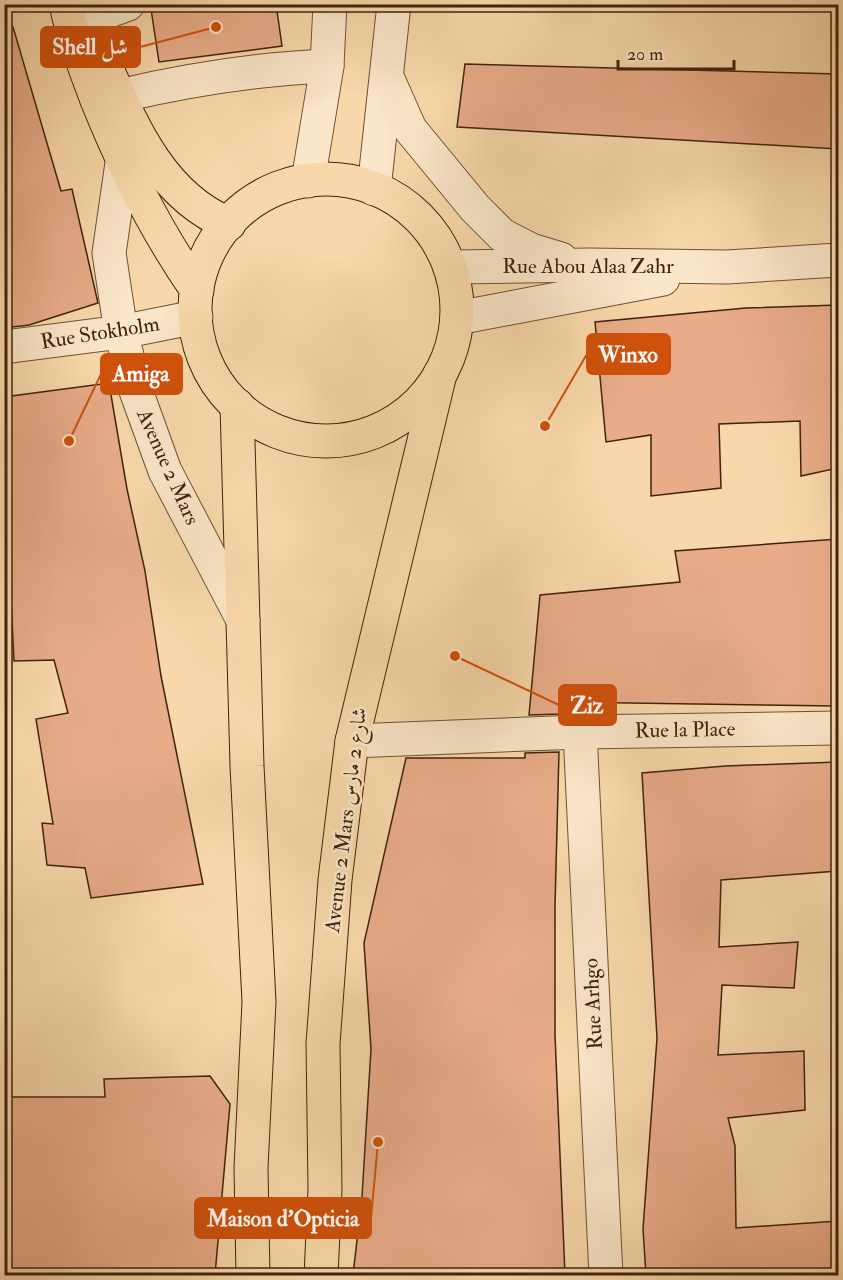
<svg xmlns="http://www.w3.org/2000/svg" width="843" height="1280" viewBox="0 0 843 1280" font-family="'IM FELL Double Pica',Amiri,serif">
  <rect width="100%" height="100%" fill="#f8d8aa"/>
  <filter id="stains"><feTurbulence type="fractalNoise" baseFrequency=".00333" numOctaves="4"/><feColorMatrix values="0 0 0 0 .2 0 0 0 0 .09 0 0 0 0 .02 0 0 0 .5 -.17"/></filter>
  <radialGradient id="worn" r=".72"><stop offset=".6" stop-color="#630" stop-opacity="0"/><stop offset="1" stop-color="#630" stop-opacity=".3"/></radialGradient>
  <g fill="#e8ac89" stroke="#41220e" stroke-width="1.5">
    <polygon points="187,4 276,4 282,46 159,62 151,9"/>
    <polygon points="13,27 61,191 72,189 98,303 29,325 4,328 4,28"/>
    <polygon points="465,64 838,74 838,149 457,127"/>
    <polygon points="838,305 838,468 801,476 800,421 719,424 721,488 651,496 651,435 606,442 595,322 746,308"/>
    <polygon points="109,383 127,489 145,571 161,676 203,884 91,898 85,868 47,865 42,823 53,824 36,719 68,713 54,660 14,661 10,579 4,580 4,397"/>
    <polygon points="838,539 838,706 561,702 561,714 529,715 540,595 680,582 675,551"/>
    <polygon points="559,752 555,906 555,1035 565,1275 353,1275 362,1197 371,1049 364,943 406,758 525,758 525,753"/>
    <polygon points="838,762 838,871 721,880 719,947 798,942 794,988 722,985 718,1055 804,1051 805,1110 728,1118 735,1146 736,1228 838,1221 838,1275 646,1275 643,1229 657,1038 642,773 725,766"/>
    <polygon points="210,1076 230,1104 215,1275 4,1275 4,1097 105,1097 104,1079"/>
  </g>
  <g fill="none" stroke-linecap="round" stroke-linejoin="round">
    <defs>
      <g id="minor">
        <polyline points="85,20 128,4"/>
        <polyline points="387,77 410,129 475,208 502,235 531,250 561,259"/>
        <path d="M119,96C188,80 256,69 327,66"/>
        <polyline points="122,163 109,253 121,332 136,391 165,471 243,620"/>
        <polyline points="308,181 327,66 330,4"/>
        <polyline points="374,189 394,4"/>
        <polyline points="450,267 589,265 727,267 838,260"/>
        <polyline points="457,318 663,279"/>
        <polyline points="4,347 121,332 196,317"/>
        <polyline points="580,732 606,1276"/>
        <polyline points="352,741 580,732 838,728"/>
      </g>
      <g id="major">
        <path d="M66,4C73,38 85,68 97,100C124,167 155,230 197,290"/>
        <path d="M107,69C134,130 163,197 229,224"/>
        <circle cx="326" cy="310" r="131"/>
        <polyline points="237,405 247,766 259,1002 251,1168 253,1276"/>
        <polyline points="321,1276 325,1189 323,1044 335,880 352,741 440,374"/>
      </g>
    </defs>
    <use href="#minor" stroke="#6f5035" stroke-width="35"/>
    <use href="#major" stroke="#41220e" stroke-width="35"/>
    <use href="#minor" stroke="#fae6c8" stroke-width="33"/>
    <use href="#major" stroke="#f8d8aa" stroke-width="33"/>
  </g>
  <g text-anchor="middle" dominant-baseline="central" stroke-width="5" stroke-linejoin="round" paint-order="stroke">
    <g font-size="21" fill="#41220e" stroke="#fae6c8">
      <text x="588" y="266">Rue Abou Alaa Zahr</text>
      <text transform="translate(100 333) rotate(-9)">Rue Stokholm</text>
      <text transform="translate(168 467) rotate(66)">Avenue 2 Mars</text>
      <text transform="translate(685 730) rotate(-1)">Rue la Place</text>
      <text transform="translate(346 820) rotate(-83)">Avenue 2 Mars شارع 2 مارس</text>
      <text transform="translate(593 1004) rotate(-93)">Rue Arhgo</text>
    </g>
  </g>
  <path fill="none" stroke="#cf510c" stroke-width="2" d="M216 27L140 47M545 426L587 354M69 441L101 374M455 656L559 705M378 1142L371 1218"/>
  <g fill="#cf510c" stroke="#fae6c8" stroke-width="2">
    <circle cx="216" cy="27" r="6"/>
    <circle cx="545" cy="426" r="6"/>
    <circle cx="69" cy="441" r="6"/>
    <circle cx="455" cy="656" r="6"/>
    <circle cx="378" cy="1142" r="6"/>
  </g>
  <g fill="#cf510c" stroke="#cf510c" stroke-width="2">
    <rect x="41" y="27" width="99" height="40" rx="6"/>
    <rect x="587" y="334" width="83" height="40" rx="6"/>
    <rect x="101" y="354" width="81" height="40" rx="6"/>
    <rect x="559" y="685" width="57" height="40" rx="6"/>
    <rect x="195" y="1198" width="176" height="40" rx="6"/>
  </g>
  <g font-size="22" text-anchor="middle" font-weight="bold" fill="#fff">
    <text x="90" y="54">Shell شل</text>
    <text x="628" y="362">Winxo</text>
    <text x="141" y="381">Amiga</text>
    <text x="587" y="713">Ziz</text>
    <text x="283" y="1226">Maison d'Opticia</text>
  </g>
  <rect width="843" height="1280" fill="none" stroke="#f8d8aa" stroke-width="24"/>
  <rect x="6" y="6" width="831" height="1268" fill="none" stroke="#41220e" stroke-width="3"/>
  <rect x="12" y="12" width="819" height="1256" fill="none" stroke="#41220e" stroke-width="1.5"/>
  <path d="M618 60v9h116v-9" fill="none" stroke="#41220e" stroke-width="3"/>
  <text x="627" y="60" font-size="18" fill="#41220e" stroke="#fae6c8" stroke-width="4.5" paint-order="stroke">20 m</text>
  <rect width="100%" height="100%" filter="url(#stains)"/>
  <rect width="100%" height="100%" fill="url(#worn)"/>
</svg>
